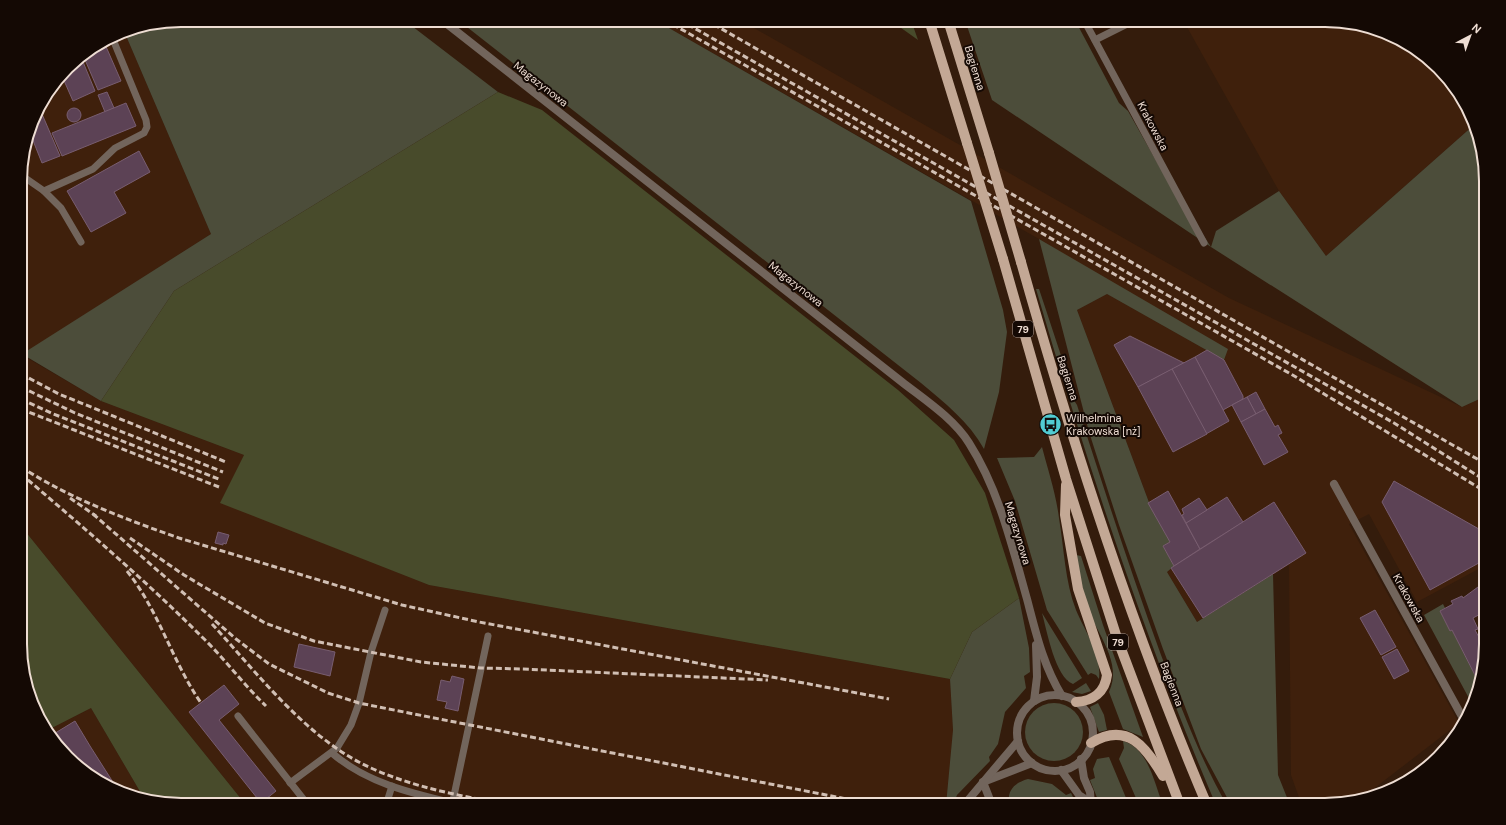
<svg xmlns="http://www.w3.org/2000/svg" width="1506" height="825" viewBox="0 0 1506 825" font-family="'DM Sans',sans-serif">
  <rect width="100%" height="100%" fill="#341c0c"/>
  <g fill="#3f200c">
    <polygon points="181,20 269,20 268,21 169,22"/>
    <polygon points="655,20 740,20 1229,298 1462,407 1486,396 1486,565 1417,602 1369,514 1349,524 1459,723 1359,800 1335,805 1301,803 1291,775 1289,565 1197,622 1167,572 1174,566 1163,546 1170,542 1150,505 1077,310 1107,294 1224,360 1226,354 1039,239"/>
    <polygon points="1183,20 1325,20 1367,26 1405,41 1459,92 1475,124 1326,256 1279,191"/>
    <polygon points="124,31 211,234 22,355 101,401 244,455 221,502 429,585 950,679 953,730 946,805 246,805 21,526 21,160 37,110 75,60"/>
    <polygon points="91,708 145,800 101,784 47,733 46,731"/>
  </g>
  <g fill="#4c4d3a">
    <polygon points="269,20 404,20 498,92 174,291 101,401 22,354 211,234 124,31 169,22 268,21"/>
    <path d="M458,20H655L971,201L1003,310L1007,332L999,392L984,449C969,422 945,403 921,383Z"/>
    <polygon points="965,20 1075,20 1119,103 1128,111 1167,180 1211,247 1216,231 1279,191 1326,256 1475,124 1478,130 1486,170 1486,396 1462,407 1211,247 992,100"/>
    <polygon points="1039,239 1228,349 1224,360 1107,294 1077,310 1150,505 1170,542 1163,546 1174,566 1167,572 1197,622 1273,574 1278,775 1290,805 1231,805 1201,749 1163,649 1119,525 1089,432"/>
    <path d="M1036,289H1039C1049,319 1059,349 1069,380C1073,389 1071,397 1077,405C1104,489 1131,573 1161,655C1181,706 1199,757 1227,805H1216C1144,637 1087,464 1036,289Z"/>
    <path d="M1042,447C1048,470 1056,494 1059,518C1064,548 1065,582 1076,610C1085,632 1102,654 1099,679L1096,675L1091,673L1088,675L1047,610L1015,501L997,458L1034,457Z"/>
    <path d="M1076,555L1081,556L1103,625L1143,737L1123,729L1109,692C1123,663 1097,634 1087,607C1081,591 1080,572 1076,555Z"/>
    <polygon points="1019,598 1029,648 1030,672 1024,676 1026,688 1005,712 998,744 989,757 990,761 957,795 953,805 946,805 953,730 950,679 972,632"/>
    <polygon points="1443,604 1445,608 1440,611 1450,631 1452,630 1478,681 1471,702 1424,615"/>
    <path d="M1042,613L1082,678L1073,684C1055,677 1047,631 1042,613Z"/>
    <polygon points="1086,683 1091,691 1082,694 1072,692"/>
    <polygon points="1098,703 1104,715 1107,730 1099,732 1090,707"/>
    <circle cx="1054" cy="732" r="29"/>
    <path d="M1123,741C1149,749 1154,783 1163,805H1139L1119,759L1124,748Z"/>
    <polygon points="1109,757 1129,805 1100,805 1090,780 1095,778 1093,769 1097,759"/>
    <path d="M1028,779L1052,784L1066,795L1071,793L1077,805H1009C1007,790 1014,783 1028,779Z"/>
  </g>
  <g fill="#484b2b">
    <polygon points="890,20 911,20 918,40"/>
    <polygon points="498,92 542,110 898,390 954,440 985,493 1019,598 972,632 950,679 429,585 220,503 244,455 101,401 174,291"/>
    <polygon points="21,526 246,805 181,805 145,800 91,708 46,731 21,665"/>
  </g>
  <g fill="#5c4255" stroke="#785d70">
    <polygon points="104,42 121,81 98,90 83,55"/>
    <polygon points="81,57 95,91 73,101 62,76 75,60"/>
    <polygon points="107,92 114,108 105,112 98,95"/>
    <polygon points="126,103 136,126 62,156 52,133"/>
    <polygon points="39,107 60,156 42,163 30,133"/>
    <circle cx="74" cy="115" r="7"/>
    <polygon points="139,151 150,172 114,192 126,213 91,232 67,191"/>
    <polygon points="1130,336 1184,363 1138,387 1114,345"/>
    <polygon points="1207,350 1224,360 1243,396 1243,399 1223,410 1195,357"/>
    <polygon points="1195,357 1229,421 1206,434 1172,369"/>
    <polygon points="1172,369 1207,434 1173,452 1138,387"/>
    <polygon points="1256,392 1265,409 1256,414 1247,397"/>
    <polygon points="1247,397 1256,414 1241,422 1232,405"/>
    <polygon points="1265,409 1275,427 1278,425 1282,433 1278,435 1288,452 1264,465 1241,422"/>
    <polygon points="1394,481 1486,533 1486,559 1430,590 1382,502"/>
    <polygon points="1168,491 1200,549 1174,566 1163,546 1170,542 1148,503"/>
    <polygon points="1227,497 1243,522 1200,549 1186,523"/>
    <polygon points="1199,498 1207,510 1186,523 1182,515 1184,514 1182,509"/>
    <polygon points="1274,502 1306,553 1203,618 1171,568"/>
    <polygon points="218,532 229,535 226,544 223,543 223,545 215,543"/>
    <polygon points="1486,586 1486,611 1473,618 1478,629 1475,630 1486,650 1478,681 1452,630 1450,631 1440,611 1453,604 1451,601 1462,596 1463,598 1478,587 1479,590"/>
    <polygon points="1375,610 1396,647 1381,655 1360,618"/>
    <polygon points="299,644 335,652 330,676 294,667"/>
    <polygon points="1397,649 1409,671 1394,679 1382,657"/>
    <polygon points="452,676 464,679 458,711 445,708 447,702 437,700 441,680 450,682"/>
    <polygon points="224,685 239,704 219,720 276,791 261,803 189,712"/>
    <polygon points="75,721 90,746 118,790 101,784 55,741 52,735"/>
  </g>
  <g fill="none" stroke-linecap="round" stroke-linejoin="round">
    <g stroke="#72655c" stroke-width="7">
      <polyline points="1084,20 1204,243"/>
      <polyline points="1095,40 1135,20"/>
      <polyline points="21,175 44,191 93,169 115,148 144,133 147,127 146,120 112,37"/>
      <polyline points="44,191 61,208 81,242"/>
      <polyline points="238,716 308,805"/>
      <path d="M332,753C365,782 410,793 453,803"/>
      <polyline points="290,783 337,748 351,725 359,703 371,652 385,610"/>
      <polyline points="386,805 392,786"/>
      <polyline points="452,805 488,636"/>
    </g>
    <g stroke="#72655c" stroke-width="8">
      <path d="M442,20L902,382C925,400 953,418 969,443C999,490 1012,546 1027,599C1036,633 1043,665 1062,696"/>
      <polyline points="1334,484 1465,722"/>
      <circle cx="1055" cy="733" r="38"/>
      <polyline points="1034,701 1037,677 1036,645"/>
      <polyline points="1081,759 1084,778 1090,792 1091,805"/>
      <polyline points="1061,770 1079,795 1090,802"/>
      <polyline points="983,782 1032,763"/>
      <polyline points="983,782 992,805"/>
      <polyline points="964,805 1018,741"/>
    </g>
    <g stroke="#c3a895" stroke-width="10">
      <polyline points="929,20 967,143"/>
      <polyline points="948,20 989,153"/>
      <polyline points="1003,259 1066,479 1117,638 1180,805"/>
      <path d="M1021,262C1073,446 1132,629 1207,805"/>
      <path d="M1066,485L1065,515L1078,589L1107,675C1105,692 1093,701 1076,702"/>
      <path d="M1091,743C1127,721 1146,747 1163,776"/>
    </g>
    <g stroke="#d1bfb4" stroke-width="3" stroke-dasharray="6 3" stroke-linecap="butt">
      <polyline points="665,20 1296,377 1486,492"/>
      <polyline points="680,20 1394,423 1486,481"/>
      <polyline points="706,20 1486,464"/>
      <polyline points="21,374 59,394 226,462"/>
      <polyline points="21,387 75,413 223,472"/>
      <polyline points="21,399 51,413 221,480"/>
      <polyline points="21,409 219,487"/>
      <path d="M21,467C69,498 125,519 179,538L402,605L479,622L889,699"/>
      <path d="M21,474C83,527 145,580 202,637C225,659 243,684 266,706"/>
      <polyline points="70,498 96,516"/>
      <polyline points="93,514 236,639 269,664 328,693 359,703 414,714 877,805"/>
      <polyline points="130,538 184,575 265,623 314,641 421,662 481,668 523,669 768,680"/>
      <path d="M127,571C159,611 172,661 201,703"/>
      <path d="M212,624C258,674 308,740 371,768C415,788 462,796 509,805"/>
    </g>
    <g stroke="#c3a895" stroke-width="10">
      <polyline points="967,143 1003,259"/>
      <polyline points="989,153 1021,262"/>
    </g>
  </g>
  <defs>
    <symbol id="bus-disc" viewBox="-11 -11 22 22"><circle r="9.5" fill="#51ccd3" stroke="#140904"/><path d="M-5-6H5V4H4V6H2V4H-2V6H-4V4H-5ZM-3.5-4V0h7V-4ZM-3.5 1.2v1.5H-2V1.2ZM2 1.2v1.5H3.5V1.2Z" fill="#111"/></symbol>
  </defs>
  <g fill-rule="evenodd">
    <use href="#bus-disc" x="1038" y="412" width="25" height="25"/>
  </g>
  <g text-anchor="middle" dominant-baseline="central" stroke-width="4" stroke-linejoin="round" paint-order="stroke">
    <g fill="#140904" stroke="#ad9d95" stroke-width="1">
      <rect x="1013" y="321" width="20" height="16" rx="3"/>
      <rect x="1108" y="634" width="20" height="16" rx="3"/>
    </g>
    <g font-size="10" font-weight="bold" fill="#eeddd3">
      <text x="1023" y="329">79</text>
      <text x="1118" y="642">79</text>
    </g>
    <g font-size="11" fill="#eeddd3" stroke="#140904">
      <text transform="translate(975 68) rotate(73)">Bagienna</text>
      <text transform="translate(541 84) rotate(38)">Magazynowa</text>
      <text transform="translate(1153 126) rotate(62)">Krakowska</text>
      <text transform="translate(796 284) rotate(38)">Magazynowa</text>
      <text transform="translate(1068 378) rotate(72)">Bagienna</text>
      <text transform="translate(1018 533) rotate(73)">Magazynowa</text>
      <text transform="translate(1409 598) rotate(61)">Krakowska</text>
      <text transform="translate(1172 684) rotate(69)">Bagienna</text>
    </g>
    <g font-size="11" fill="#eeddd3" stroke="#140904" text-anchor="start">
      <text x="1066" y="418">Wilhelmina<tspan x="1066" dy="13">Krakowska [nż]</tspan></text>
    </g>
  </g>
  <path d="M0 0H1506V825H0ZM181 27H1325A154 154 0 0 1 1479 181V644A154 154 0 0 1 1325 798H181A154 154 0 0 1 27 644V181A154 154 0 0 1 181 27Z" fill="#140904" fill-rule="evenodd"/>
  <path fill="none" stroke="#eeddd3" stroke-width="2" d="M181 27H1325A154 154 0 0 1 1479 181V644A154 154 0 0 1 1325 798H181A154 154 0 0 1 27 644V181A154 154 0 0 1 181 27Z"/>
  <g transform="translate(1470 36) rotate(41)" stroke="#140904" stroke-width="3" paint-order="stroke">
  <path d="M0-3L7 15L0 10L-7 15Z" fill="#eeddd3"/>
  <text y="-6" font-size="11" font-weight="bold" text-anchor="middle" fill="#eeddd3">N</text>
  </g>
</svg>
